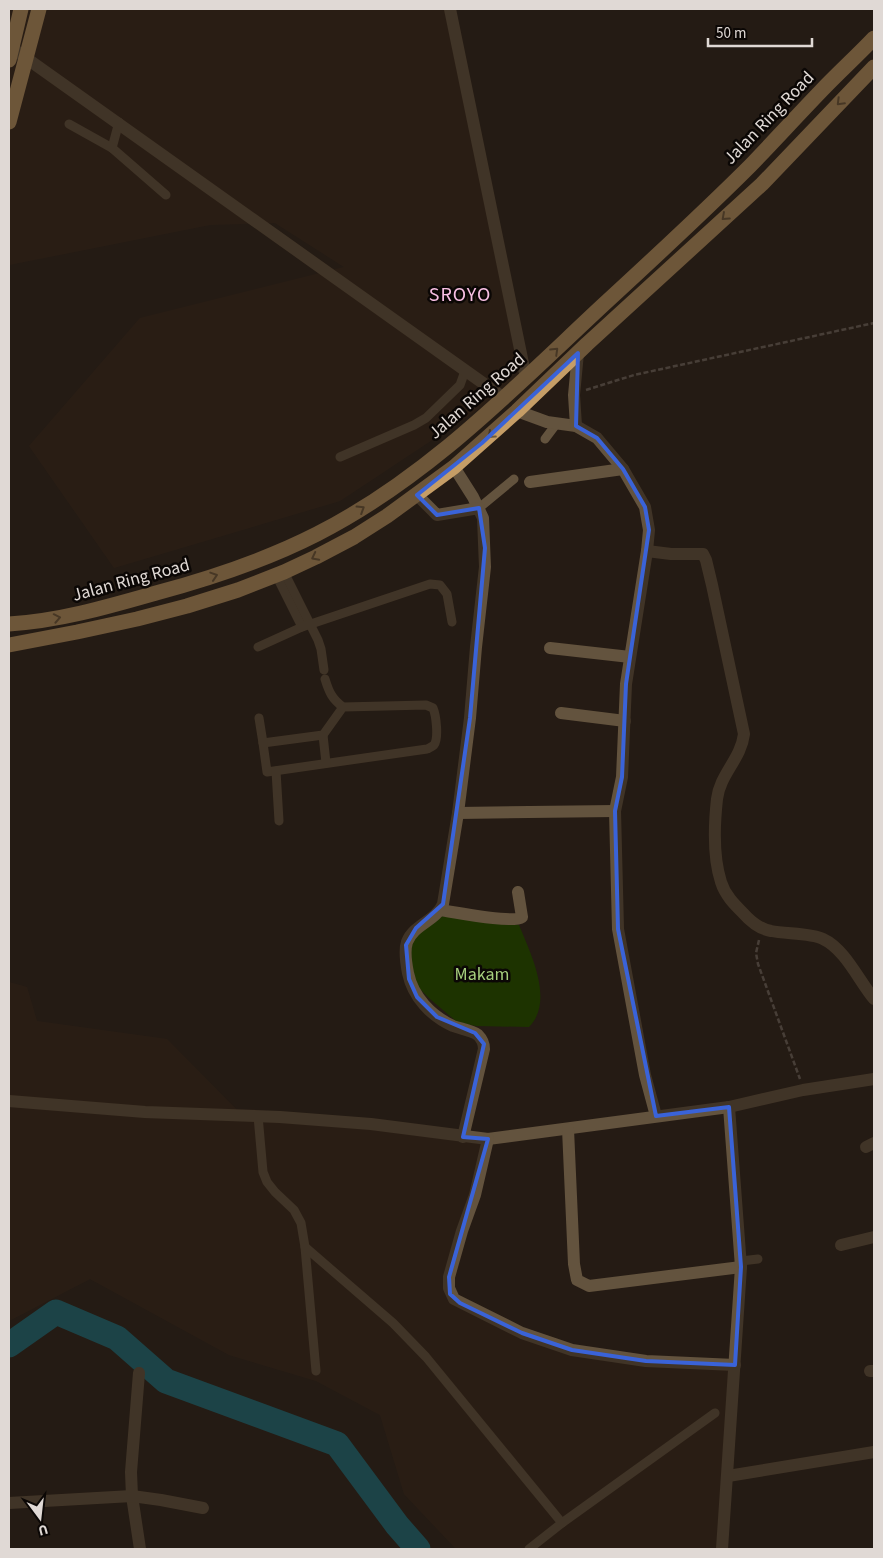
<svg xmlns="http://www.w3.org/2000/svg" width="883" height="1558" viewBox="0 0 883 1558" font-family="'Source Sans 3',sans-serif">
  <rect width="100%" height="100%" fill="#251b14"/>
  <g fill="#302116">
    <polygon points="9,9 456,9 526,378 340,501 114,568 29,446 140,318 344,267 275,223 210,225 9,265"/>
    <polygon points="9,982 27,987 37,1021 167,1039 243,1116 488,1139 449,1288 491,1318 572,1350 735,1365 725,1549 456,1549 404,1494 380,1415 316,1381 229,1355 90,1279 9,1321"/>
  </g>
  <path fill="#1d3300" d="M441,916L519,925C530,952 555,1001 529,1027L476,1026L457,1022L430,999L418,987L413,973L410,956L411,943L418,932Z"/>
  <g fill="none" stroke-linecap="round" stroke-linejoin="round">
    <polyline stroke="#127486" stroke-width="25" points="9,1345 56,1312 117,1338 166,1381 337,1444 397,1525 418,1549"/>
    <g stroke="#726963" stroke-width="2.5" stroke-dasharray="5 2.5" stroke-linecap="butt">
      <polyline points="586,390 634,375 874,323"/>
      <polyline points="759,940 756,953 758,964 800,1079"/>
    </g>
    <g stroke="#63533e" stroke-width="9">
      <polyline points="119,122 112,148 166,195"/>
      <polyline points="69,124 112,148"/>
      <polyline points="545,439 557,423"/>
      <polyline points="340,457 414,425 426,418 460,385 465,371"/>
      <polyline points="479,508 514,479"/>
      <polyline points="284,572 318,640 321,649 324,670"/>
      <polyline points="276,575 302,627"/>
      <polyline points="258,647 302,627 430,584 440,585 447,594 452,622"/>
      <path d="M325,679C329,692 332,699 343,707L426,705L433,708C436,715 439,738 434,745C432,747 429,748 427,749L267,772L263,743L323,735L343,707"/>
      <polyline points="259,718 263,743"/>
      <polyline points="323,735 326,763"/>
      <polyline points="276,771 279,821"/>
      <polyline points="258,1116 263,1172 267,1182 275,1192 294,1210 301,1223 305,1247 316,1371"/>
      <polyline points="305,1247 393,1323 426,1357 562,1523"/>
      <polyline points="741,1261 758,1259"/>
      <polyline points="529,1549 562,1523 715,1413"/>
    </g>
    <g stroke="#63533e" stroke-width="12">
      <polyline points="450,9 526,378"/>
      <polyline points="12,48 504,398"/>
      <polyline points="517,411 547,422 576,426 597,438 623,469 645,507 649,530 647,551 626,684 622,777 615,811 618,929 645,1075 656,1116"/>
      <polyline points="576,426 574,395 578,353"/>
      <path d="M454,467L473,497L483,518L485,567L476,647L470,718L458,813L443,904C436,921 414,924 407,942C404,951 406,963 408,973C413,997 431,1016 453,1026C461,1029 471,1030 478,1035C482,1039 484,1043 484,1049L463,1137"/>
      <polyline points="530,482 623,469"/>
      <polyline points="417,495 437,515 479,508"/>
      <path d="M647,551L671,554H703L706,560L712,585L744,734C741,759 720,774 717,799C714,826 713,857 721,882C725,895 734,904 743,913C750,921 760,929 771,931C785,934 812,933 823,939C845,949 859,981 874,999"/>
      <polyline points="550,648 630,657"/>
      <polyline points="561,713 625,721"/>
      <polyline points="458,813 615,811"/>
      <path d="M440,910C455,912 512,924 522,917L518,892"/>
      <polyline points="9,1101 145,1112 280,1117 371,1124 488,1139 729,1107 803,1090 874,1079"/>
      <polyline points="568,1129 574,1264 577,1280 589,1286 741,1267"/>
      <polyline points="488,1139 475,1195 462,1231 449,1277 449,1288 454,1299 522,1333 572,1350 646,1361 735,1365"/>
      <polyline points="866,1147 874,1143"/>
      <polyline points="841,1245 874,1237"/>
      <polyline points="870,1371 874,1371"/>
      <polyline points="139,1373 131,1472 132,1496 140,1549"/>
      <polyline points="728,1476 874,1452"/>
      <polyline points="9,1503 132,1496 161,1500 203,1508"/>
      <polyline points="722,1549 741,1267 729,1107"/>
    </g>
    <g stroke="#c59d66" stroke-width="15">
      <polyline points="9,60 21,9"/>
      <polyline points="9,122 39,9"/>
      <path d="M9,624C59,621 107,607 156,593C212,578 266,560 317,534C427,478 513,389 602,306C652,260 702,214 750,166C774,141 797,116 821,91C838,73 857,56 874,38"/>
      <polyline points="9,645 77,632 137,619 187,606 238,590 284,572 316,557 354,537 387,516 454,467 517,411 587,344 762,184 874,67"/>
    </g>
  </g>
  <defs><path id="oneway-chevron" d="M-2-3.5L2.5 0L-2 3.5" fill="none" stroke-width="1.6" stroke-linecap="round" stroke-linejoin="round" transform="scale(1.25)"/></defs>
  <g stroke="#715a3a">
    <use href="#oneway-chevron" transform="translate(840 102) rotate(135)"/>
    <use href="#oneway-chevron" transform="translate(725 217) rotate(138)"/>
    <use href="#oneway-chevron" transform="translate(555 351) rotate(-44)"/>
    <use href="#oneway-chevron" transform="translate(491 435) rotate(138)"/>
    <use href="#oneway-chevron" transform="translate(361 509) rotate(-32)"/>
    <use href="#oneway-chevron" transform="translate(315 557) rotate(153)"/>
    <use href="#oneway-chevron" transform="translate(214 576) rotate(-18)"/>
    <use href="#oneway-chevron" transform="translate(57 618) rotate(-11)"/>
  </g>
  <path d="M0 0H883V1558H0ZM578,353L576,426L597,438L623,469L645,507L649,530L626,684L622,777L615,811L618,929L656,1116L729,1107L741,1267L735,1365L646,1361L572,1350L522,1333L460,1303L450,1294L449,1277L488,1139L463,1137L484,1044L475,1033L437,1017L417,997L409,979L406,945L416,928L443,904L470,718L485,548L479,508L437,515L417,495L482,443Z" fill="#251b14" fill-opacity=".55" fill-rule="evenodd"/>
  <path fill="none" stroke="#3a63d8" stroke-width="4" stroke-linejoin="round" d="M578,353L576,426L597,438L623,469L645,507L649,530L626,684L622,777L615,811L618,929L656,1116L729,1107L741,1267L735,1365L646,1361L572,1350L522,1333L460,1303L450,1294L449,1277L488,1139L463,1137L484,1044L475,1033L437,1017L417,997L409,979L406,945L416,928L443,904L470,718L485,548L479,508L437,515L417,495L482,443Z"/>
  <g text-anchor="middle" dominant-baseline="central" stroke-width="5" stroke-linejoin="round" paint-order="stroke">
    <g font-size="18" fill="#e0d9d5" stroke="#0b0705">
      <text transform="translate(769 118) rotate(-46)">Jalan Ring Road</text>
      <text transform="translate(477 396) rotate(-41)">Jalan Ring Road</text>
      <text transform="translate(131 580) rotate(-15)">Jalan Ring Road</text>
    </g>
    <g font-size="18" fill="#a6cf7d" stroke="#0b0705">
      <text x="482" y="974">Makam</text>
    </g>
    <g font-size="20" letter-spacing="1" fill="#f9c0e4" stroke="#0b0705">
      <text x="460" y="295">SROYO</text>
    </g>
  </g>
  <rect width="883" height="1558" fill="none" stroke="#e0d9d5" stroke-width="20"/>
  <g transform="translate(40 1518) rotate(165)" stroke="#0b0705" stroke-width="4" paint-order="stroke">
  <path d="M0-4L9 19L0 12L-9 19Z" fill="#e0d9d5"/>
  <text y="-8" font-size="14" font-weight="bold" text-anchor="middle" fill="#e0d9d5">U</text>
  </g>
  <path d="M708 38v8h104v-8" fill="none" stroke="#e0d9d5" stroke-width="2.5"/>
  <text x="716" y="38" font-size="15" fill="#e0d9d5" stroke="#0b0705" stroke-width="4" paint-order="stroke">50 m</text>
</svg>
